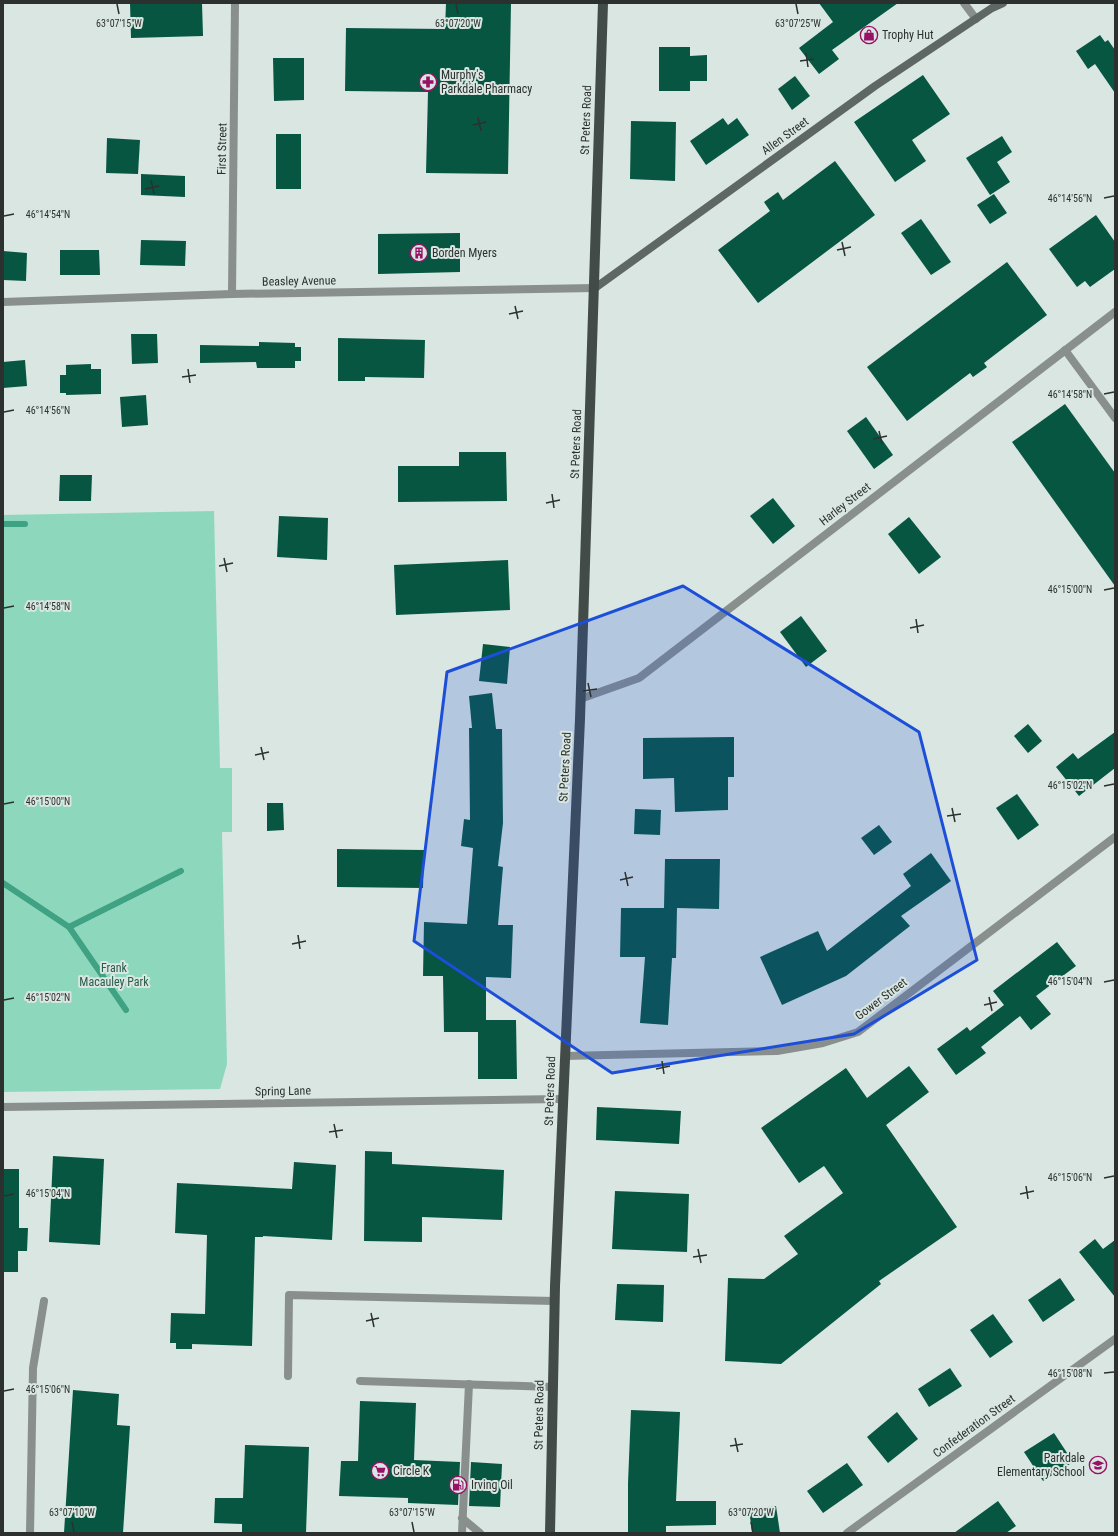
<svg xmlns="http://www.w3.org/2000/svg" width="1118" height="1536" viewBox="0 0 1118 1536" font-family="'Roboto Condensed',sans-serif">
  <rect width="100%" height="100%" fill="#d9e6e1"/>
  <polygon fill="#8dd8bd" points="214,511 220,768 232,768 232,832 222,832 227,1064 220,1089 3,1092 3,515"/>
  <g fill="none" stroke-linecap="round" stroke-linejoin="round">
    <g stroke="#3fa283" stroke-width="6">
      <polyline points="3,524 25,524"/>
      <polyline points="3,883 69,927 181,871"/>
      <polyline points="69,927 126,1010"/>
    </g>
  </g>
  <g fill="#075642">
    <polygon points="130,3 202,3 203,36 131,38"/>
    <polygon points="446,3 511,3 508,174 426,173 428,92 345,91 346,28 445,29"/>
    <polygon points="819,3 898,3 832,50 839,59 819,74 799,48 833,22"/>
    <polygon points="1100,35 1105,42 1108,40 1115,50 1115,93 1095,64 1088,69 1076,51"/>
    <polygon points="659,47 690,47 690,56 707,55 707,81 690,81 690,91 659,91"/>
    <polygon points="273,58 304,58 304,100 274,101"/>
    <polygon points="923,75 950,114 912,140 926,161 895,182 854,122"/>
    <polygon points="795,76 810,96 792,110 778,89"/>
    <polygon points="723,118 728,125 737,118 749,135 706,165 690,141"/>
    <polygon points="631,121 676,122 675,181 630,179"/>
    <rect x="276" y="134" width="25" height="55"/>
    <polygon points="1002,136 1012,152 997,162 1010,182 990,195 966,158"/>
    <polygon points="107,138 140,140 138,174 106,173"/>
    <polygon points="835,161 875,215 758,303 718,250 770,211 764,202 778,192 783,200"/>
    <polygon points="141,174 185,176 185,197 141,195"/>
    <polygon points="994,194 1007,213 990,224 977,205"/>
    <polygon points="1096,215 1115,242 1115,269 1090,287 1085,281 1077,287 1049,249"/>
    <polygon points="921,219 951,262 931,275 901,233"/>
    <polygon points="460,233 460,272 378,274 378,234"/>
    <polygon points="141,240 186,241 185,266 140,265"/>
    <polygon points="60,250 99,250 100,275 60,275"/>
    <polygon points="3,251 27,253 26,281 3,280"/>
    <polygon points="1007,262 1047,315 984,363 987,367 973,377 970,373 907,421 867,367"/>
    <polygon points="131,334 157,334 158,363 132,364"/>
    <polygon points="338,338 425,340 424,378 365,377 365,381 338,381"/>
    <polygon points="259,342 295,343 295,347 301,347 301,361 295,361 295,368 257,368 256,362 200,363 200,345 259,346"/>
    <polygon points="25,360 27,386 3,388 3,362"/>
    <polygon points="91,364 91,369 101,369 101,394 66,395 66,393 60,393 60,375 66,375 66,365"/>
    <polygon points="146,395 148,425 122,427 120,397"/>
    <polygon points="1065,404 1115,473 1115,586 1012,442"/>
    <polygon points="866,417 893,455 874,469 847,431"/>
    <polygon points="459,452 506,452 507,501 398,502 398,466 459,466"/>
    <polygon points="60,475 92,475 91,501 59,501"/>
    <polygon points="773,498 795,526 773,544 750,516"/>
    <polygon points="279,516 328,518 327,560 277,557"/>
    <polygon points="909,517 941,557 919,574 888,534"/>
    <polygon points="508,560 510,610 396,615 394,565"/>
    <polygon points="801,616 827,651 806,667 780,632"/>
    <polygon points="483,644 510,647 507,684 479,681"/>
    <polygon points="492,693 496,729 502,729 503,823 498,866 503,867 498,925 513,925 511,978 486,977 486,1020 516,1020 517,1079 478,1079 478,1032 444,1032 443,976 423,976 424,922 467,924 473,848 461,846 464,819 470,820 469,728 472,728 469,696"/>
    <polygon points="1028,724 1042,741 1028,753 1014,736"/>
    <polygon points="1115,732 1115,768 1079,796 1056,767 1073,753 1078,759"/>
    <polygon points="734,737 734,777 728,777 728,810 675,812 674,778 643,779 643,738"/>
    <polygon points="1017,794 1039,825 1018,840 996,808"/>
    <polygon points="267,803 283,803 284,830 267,831"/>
    <polygon points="635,809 661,810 660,835 634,834"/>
    <polygon points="879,825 892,842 874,855 861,838"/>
    <polygon points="337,849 424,850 423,888 337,887"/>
    <polygon points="931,853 951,881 901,916 910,926 846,976 782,1005 760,957 818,931 827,951 911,886 903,874"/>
    <polygon points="665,859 720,859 719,909 677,908 676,958 672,958 668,1025 640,1023 645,957 620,957 621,908 664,908"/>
    <polygon points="1057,942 1076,966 1036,996 1051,1014 1031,1030 1020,1016 981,1047 986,1053 956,1075 937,1049 967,1027 970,1031 1004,1005 993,991"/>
    <polygon points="909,1066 929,1092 886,1125 957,1227 879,1281 881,1284 781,1364 725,1361 728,1278 764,1279 798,1254 784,1236 843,1193 824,1166 799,1183 761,1128 846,1068 867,1098"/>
    <polygon points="597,1107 681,1111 679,1144 596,1140"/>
    <polygon points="365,1151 392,1152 392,1164 504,1170 502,1220 422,1217 422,1242 364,1241"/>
    <polygon points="53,1156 104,1159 100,1245 49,1242"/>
    <polygon points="294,1162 336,1165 332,1240 263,1236 263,1237 255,1237 252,1346 192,1344 192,1349 176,1349 176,1343 170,1343 171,1313 205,1314 207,1235 175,1233 177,1183 292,1189"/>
    <polygon points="3,1169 19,1169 19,1228 28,1228 27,1251 18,1251 18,1272 3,1272"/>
    <polygon points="615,1191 689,1194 687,1252 612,1249"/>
    <polygon points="1095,1239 1103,1249 1115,1240 1115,1297 1079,1252"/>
    <polygon points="1060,1278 1075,1300 1043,1322 1028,1300"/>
    <polygon points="617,1284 664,1285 663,1322 615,1320"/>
    <polygon points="993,1314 1013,1342 990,1358 970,1330"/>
    <polygon points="950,1368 962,1386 929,1407 918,1389"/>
    <polygon points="73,1390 119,1394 117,1425 130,1426 123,1533 64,1533"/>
    <polygon points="360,1401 416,1403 414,1460 460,1462 458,1505 408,1503 408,1498 339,1496 341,1461 358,1461"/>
    <polygon points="631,1410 680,1412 676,1501 716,1501 716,1525 666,1526 666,1533 628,1533 628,1483"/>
    <polygon points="897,1412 918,1439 888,1463 867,1437"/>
    <polygon points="1054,1433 1073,1462 1043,1481 1024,1452"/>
    <polygon points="245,1445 309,1447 306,1533 242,1533 242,1524 214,1523 215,1498 243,1498"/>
    <polygon points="471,1462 502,1464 500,1507 469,1506"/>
    <polygon points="847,1463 863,1485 823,1513 807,1491"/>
    <polygon points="998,1501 1016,1526 1006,1533 954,1533"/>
    <polygon points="776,1506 780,1533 752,1533 749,1509"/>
  </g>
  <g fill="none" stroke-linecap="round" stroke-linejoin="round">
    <g stroke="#898f8d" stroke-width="8">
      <polyline points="964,3 976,19"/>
      <polyline points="1065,350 1115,418"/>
      <polyline points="288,1376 289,1295 555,1301"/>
      <polyline points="360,1381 553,1387"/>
      <polyline points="462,1518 480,1533"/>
      <polyline points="30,1533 33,1368 44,1301"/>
      <polyline points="462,1533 469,1384"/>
    </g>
    <g stroke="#898f8d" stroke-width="8">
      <polyline points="232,294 235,3"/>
      <polyline points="3,302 232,294 595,288"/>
      <polyline points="580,699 639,678 1115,312"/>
      <polyline points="565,1056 777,1051 823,1043 858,1032 1115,837"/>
      <polyline points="3,1107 563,1099"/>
      <polyline points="847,1533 1115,1339"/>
    </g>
    <polyline stroke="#5f6764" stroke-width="8" points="595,288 875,86 992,8 1003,3"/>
    <polyline stroke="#424b48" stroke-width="10" points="550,1533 555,1286 580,719 603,3"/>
  </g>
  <path fill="#1d4ed8" fill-opacity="0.2" stroke="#1d4ed8" stroke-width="3" stroke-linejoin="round" d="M683,586L919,732L977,960L854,1034L612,1073L414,941L447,672Z"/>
  <path fill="none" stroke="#2c312f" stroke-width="1.5" d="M117,4L119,14M456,4L458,14M796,4L798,14M806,53L808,67M800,61L814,59M478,117L481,131M473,125L486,122M151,180L154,194M145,189L159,186M1104,198L1114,196M4,216L14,214M842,242L845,256M837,250L851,247M515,306L518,319M509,314L523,311M188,369L190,383M182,377L196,375M1104,394L1114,392M4,412L14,410M879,431L882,444M873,439L887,436M552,494L554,508M546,503L560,500M224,558L227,572M219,566L233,563M1104,590L1114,588M4,608L14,606M916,619L918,633M910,628L924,625M588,683L591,697M583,691L597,689M261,747L264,760M255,755L269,752M1104,786L1114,784M4,804L14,802M952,808L955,822M947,816L961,814M625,872L628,886M620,880L633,877M298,935L300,949M292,944L306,941M1104,982L1114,980M989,997L992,1011M4,1000L14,998M984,1005L997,1002M662,1061L664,1074M656,1069L670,1066M334,1124L337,1138M329,1132L343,1130M1104,1178L1114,1176M1026,1186L1028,1199M1020,1194L1034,1191M4,1196L14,1194M698,1249L701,1263M693,1257L707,1255M371,1313L374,1327M366,1321L379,1318M1104,1373L1114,1372M4,1391L14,1389M735,1438L738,1452M730,1446L743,1444M72,1522L74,1532M412,1522L414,1532M751,1522L753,1532"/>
  <defs>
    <symbol id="shop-ring" viewBox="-11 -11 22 22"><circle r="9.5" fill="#d9e6e1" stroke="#981166" stroke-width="1.5"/><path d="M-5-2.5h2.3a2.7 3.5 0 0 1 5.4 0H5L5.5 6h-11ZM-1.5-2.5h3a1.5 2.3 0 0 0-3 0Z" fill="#981166"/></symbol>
    <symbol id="pharmacy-ring" viewBox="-11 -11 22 22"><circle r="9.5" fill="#d9e6e1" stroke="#981166" stroke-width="1.5"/><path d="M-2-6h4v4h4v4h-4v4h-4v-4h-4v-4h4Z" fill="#981166"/></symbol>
    <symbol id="building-ring" viewBox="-11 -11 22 22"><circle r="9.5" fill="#d9e6e1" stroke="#981166" stroke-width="1.5"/><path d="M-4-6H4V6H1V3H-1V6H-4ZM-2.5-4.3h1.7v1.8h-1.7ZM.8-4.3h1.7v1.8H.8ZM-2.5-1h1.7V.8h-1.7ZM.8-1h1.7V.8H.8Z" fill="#981166"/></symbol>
    <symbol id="school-ring" viewBox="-11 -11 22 22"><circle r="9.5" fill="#d9e6e1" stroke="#981166" stroke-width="1.5"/><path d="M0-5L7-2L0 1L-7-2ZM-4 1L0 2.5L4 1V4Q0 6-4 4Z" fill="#981166"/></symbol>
    <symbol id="supermarket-ring" viewBox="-11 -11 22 22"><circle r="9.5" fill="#d9e6e1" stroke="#981166" stroke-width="1.5"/><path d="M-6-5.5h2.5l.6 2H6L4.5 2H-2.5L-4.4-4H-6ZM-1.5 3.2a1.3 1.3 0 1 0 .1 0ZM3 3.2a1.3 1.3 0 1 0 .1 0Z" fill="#981166"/></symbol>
    <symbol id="fuel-ring" viewBox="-11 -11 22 22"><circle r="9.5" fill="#d9e6e1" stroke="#981166" stroke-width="1.5"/><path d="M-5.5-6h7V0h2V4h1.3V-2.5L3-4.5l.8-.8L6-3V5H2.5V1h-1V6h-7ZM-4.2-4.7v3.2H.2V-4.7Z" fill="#981166"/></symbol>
  </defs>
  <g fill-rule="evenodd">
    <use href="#shop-ring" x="859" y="25" width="20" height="20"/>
    <use href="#pharmacy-ring" x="418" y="72" width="20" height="20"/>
    <use href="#building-ring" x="409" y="243" width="20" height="20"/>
    <use href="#school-ring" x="1088" y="1455" width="20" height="20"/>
    <use href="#supermarket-ring" x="370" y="1461" width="20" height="20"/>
    <use href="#fuel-ring" x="448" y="1475" width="20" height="20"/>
  </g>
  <g text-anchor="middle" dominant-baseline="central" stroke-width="4" stroke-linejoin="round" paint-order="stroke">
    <g font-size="12" fill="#2c312f" stroke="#d9e6e1" text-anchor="start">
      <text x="882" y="35">Trophy Hut</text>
      <text x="441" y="75">Murphy's<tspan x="441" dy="14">Parkdale Pharmacy</tspan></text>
      <text x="432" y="253">Borden Myers</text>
      <text x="1085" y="1458" text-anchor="end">Parkdale<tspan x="1085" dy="14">Elementary School</tspan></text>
      <text x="393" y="1471">Circle K</text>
      <text x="471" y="1485">Irving Oil</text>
    </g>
    <g font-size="12" fill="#2c312f" stroke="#d9e6e1">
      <text transform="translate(586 120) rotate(-88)">St Peters Road</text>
      <text transform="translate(785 136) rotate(-36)">Allen Street</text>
      <text transform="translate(222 149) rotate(-89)">First Street</text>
      <text transform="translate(299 281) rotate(-1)">Beasley Avenue</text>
      <text transform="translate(576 444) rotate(-88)">St Peters Road</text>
      <text transform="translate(845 504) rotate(-38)">Harley Street</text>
      <text transform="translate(565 767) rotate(-87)">St Peters Road</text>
      <text transform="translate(881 999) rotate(-37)">Gower Street</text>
      <text transform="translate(283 1091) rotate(-1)">Spring Lane</text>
      <text transform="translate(550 1091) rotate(-88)">St Peters Road</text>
      <text transform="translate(539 1415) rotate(-89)">St Peters Road</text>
      <text transform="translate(974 1426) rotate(-36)">Confederation Street</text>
    </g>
    <g font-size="12" fill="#285d4c" stroke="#d9e6e1">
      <text x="114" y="968">Frank<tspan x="114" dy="14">Macauley Park</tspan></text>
    </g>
  </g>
  <g font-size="10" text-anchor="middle" fill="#2c312f" stroke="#d9e6e1" stroke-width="4" stroke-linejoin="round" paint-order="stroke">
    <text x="119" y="27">63°07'15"W</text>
    <text x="458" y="27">63°07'20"W</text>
    <text x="798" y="27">63°07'25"W</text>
    <text x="1070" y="202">46°14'56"N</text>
    <text x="48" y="218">46°14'54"N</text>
    <text x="1070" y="398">46°14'58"N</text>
    <text x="48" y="414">46°14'56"N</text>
    <text x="1070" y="593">46°15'00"N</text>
    <text x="48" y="610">46°14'58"N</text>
    <text x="1070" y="789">46°15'02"N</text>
    <text x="48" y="805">46°15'00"N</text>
    <text x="1070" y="985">46°15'04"N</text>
    <text x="48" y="1001">46°15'02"N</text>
    <text x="1070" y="1181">46°15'06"N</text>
    <text x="48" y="1197">46°15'04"N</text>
    <text x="1070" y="1377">46°15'08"N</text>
    <text x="48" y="1393">46°15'06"N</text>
    <text x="72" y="1516">63°07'10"W</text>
    <text x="412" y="1516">63°07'15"W</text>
    <text x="751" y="1516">63°07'20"W</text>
  </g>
  <rect width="1118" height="1536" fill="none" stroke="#2c312f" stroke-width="8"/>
</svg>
